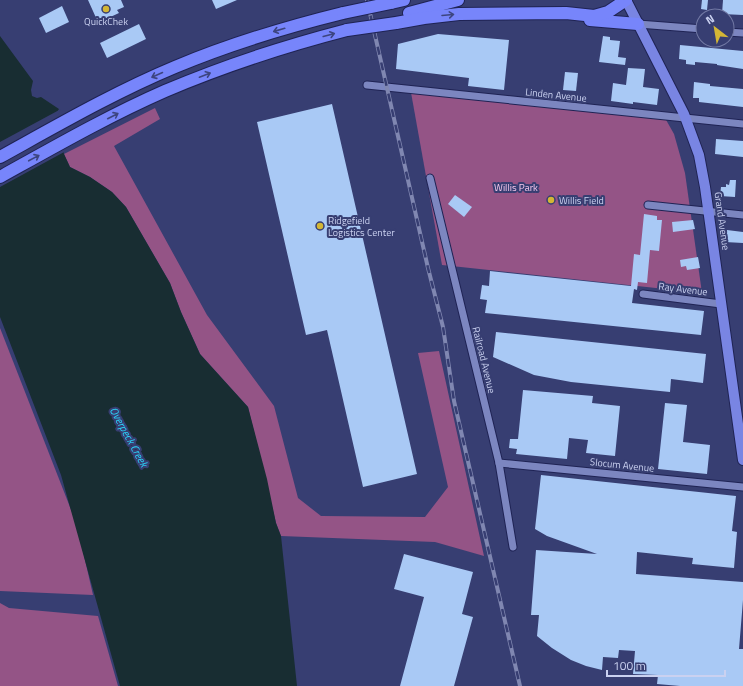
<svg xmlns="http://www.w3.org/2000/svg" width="743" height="686" viewBox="0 0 743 686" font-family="'Titillium Web',sans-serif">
  <rect width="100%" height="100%" fill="#373e72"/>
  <g fill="#945486">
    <polygon points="410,87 665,118 674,134 685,173 702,293 442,265"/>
    <polygon points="155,108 160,119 114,146 207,315 274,406 298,498 321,516 425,517 448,487 418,353 439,351 484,556 435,542 281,536 276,523 248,407 200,354 181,312 170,283 126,207 112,192 90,177 70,167 64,154"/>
    <polygon points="0,328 77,525 93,595 0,591"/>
    <polygon points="0,603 9,608 98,616 118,686 0,686"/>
  </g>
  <polygon fill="#182d32" points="0,36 33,81 31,90 32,96 37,98 41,97 59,109 54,117 64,154 70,167 90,177 112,192 126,207 170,283 181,312 200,354 248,407 267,479 276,523 281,536 297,686 120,686 61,475 0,317"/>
  <polygon fill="#373e72" points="61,109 57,117 66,151 0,187 0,142"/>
  <g fill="#a9c9f5">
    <polygon points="88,0 121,0 124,7 117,10 119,13 106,19 104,17 97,20"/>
    <polygon points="212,0 237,0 216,9"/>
    <polygon points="702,0 708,0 707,10 701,9"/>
    <polygon points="723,0 743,0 743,15 722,14"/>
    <polygon points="62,6 69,22 46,33 39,18"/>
    <polygon points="139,24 146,39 107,58 100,43"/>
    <polygon points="438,34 509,40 504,90 468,86 469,78 396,69 398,44"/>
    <polygon points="603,36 610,37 610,40 620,41 618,57 626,58 625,65 599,62"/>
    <polygon points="680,45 743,51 743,69 717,65 717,64 695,62 695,65 686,64 686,60 679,59"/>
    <polygon points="628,68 645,69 643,87 659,89 657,105 633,102 633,104 611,101 613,83 626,85"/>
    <polygon points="565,72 578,73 576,91 563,90"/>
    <polygon points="694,82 710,84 710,86 743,89 743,107 699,102 699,98 693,98"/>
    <polygon points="332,104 417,474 363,487 327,330 306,335 257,122"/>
    <polygon points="716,139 743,141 743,157 715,154"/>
    <polygon points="730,180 736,180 735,197 720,196 721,187 726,187 726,184 729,185"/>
    <polygon points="455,195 472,207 464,217 448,204"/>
    <polygon points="644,214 657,216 657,220 662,220 659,251 650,250 647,283 638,282 637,290 634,289 632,303 704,311 701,335 485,313 487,300 480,299 482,285 489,286 490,271 631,286 634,254 640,255"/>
    <polygon points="693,220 695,229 673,232 672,222"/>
    <polygon points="727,230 743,232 743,243 725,242"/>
    <polygon points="698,257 700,268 687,270 686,266 681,267 680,260"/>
    <polygon points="496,332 706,354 703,383 671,379 670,392 571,382 534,375 493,357"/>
    <polygon points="523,390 593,396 592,403 620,406 615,456 586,453 588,440 569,438 567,459 516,454 517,449 509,448 510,439 518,439"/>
    <polygon points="665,403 687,405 683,442 710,445 707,474 658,469"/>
    <polygon points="541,475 736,496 732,531 737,532 734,568 692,564 693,558 637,552 636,574 743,582 743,600 739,649 743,649 743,686 680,686 657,684 658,675 633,674 635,651 619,650 618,658 603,657 602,670 586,666 571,660 552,648 537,636 539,615 531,615 536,550 597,554 547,536 535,529"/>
    <polygon points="404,554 473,572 462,614 473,617 454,686 400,686 424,597 394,589"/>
  </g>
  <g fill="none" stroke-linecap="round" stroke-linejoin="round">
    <defs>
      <g id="minor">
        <polyline points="638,24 703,29"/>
        <polyline points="727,32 743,33"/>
        <polyline points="367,85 743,124"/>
        <polyline points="430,178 499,463 513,547"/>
        <polyline points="648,205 743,215"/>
        <polyline points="643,294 721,304"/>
        <polyline points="499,463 743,487"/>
      </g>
      <polyline id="major" points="626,0 684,114 699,155 705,187 743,460"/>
      <g id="highway">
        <polyline points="391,3 404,0"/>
        <polyline points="409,13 458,0"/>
        <polyline points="590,20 638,24"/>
        <polyline points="396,23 424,18 459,14 566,13 594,16 608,12 626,0"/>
        <path d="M0,157C58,125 115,92 175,67C230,44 286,27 343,13"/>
        <path d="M0,177C54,147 108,116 165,91C224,66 285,46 347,30"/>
      </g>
    </defs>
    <use href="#minor" stroke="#1f2354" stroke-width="9"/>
    <use href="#major" stroke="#1f2354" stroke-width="12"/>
    <use href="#highway" stroke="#1f2354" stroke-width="14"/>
    <use href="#minor" stroke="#7c86c0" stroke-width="7"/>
    <use href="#major" stroke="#7985e3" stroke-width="10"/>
    <use href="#highway" stroke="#7785fb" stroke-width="12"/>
    <defs>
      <polyline id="rail" points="367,0 428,268 443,327 454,401 520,686"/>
    </defs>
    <use href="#rail" stroke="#8087b1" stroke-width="4"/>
    <use href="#rail" stroke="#373e72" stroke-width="2.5" stroke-dasharray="8" stroke-linecap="butt"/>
    <defs>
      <g id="highway-bridge">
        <polyline points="343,13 391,3"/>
        <polyline points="347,30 396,23"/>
      </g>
    </defs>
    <use href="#highway-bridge" stroke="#1f2354" stroke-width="14" stroke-linecap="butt"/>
    <use href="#highway-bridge" stroke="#7785fb" stroke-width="12"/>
  </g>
  <defs><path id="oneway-shaft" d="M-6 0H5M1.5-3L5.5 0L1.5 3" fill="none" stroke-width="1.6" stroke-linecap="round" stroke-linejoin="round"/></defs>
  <g stroke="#3d4580">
    <use href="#oneway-shaft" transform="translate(448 15) rotate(-5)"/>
    <use href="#oneway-shaft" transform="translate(279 30) rotate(164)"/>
    <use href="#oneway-shaft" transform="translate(329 35) rotate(-15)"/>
    <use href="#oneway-shaft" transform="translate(157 75) rotate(156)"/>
    <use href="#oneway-shaft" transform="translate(205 75) rotate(-21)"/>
    <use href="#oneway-shaft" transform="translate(113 116) rotate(-27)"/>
    <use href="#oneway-shaft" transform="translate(34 158) rotate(-28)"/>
  </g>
  <g fill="#d3b635" stroke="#373e72" stroke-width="1.5">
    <circle cx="106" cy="9" r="4"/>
    <circle cx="551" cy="200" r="4"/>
    <circle cx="320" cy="226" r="4"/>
  </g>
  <g text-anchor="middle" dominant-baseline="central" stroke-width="4" stroke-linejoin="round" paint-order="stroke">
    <g font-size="10" fill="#cad1f0" stroke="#373e72" text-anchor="start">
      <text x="106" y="21" text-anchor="middle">QuickChek</text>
      <text x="559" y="200">Willis Field</text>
      <text x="328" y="220">Ridgefield<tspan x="328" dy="12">Logistics Center</tspan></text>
    </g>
    <g font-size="10" fill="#cad1f0" stroke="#373e72">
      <text transform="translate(556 95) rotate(6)">Linden Avenue</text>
      <text transform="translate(722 221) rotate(82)">Grand Avenue</text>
      <text transform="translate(683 289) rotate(7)">Ray Avenue</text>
      <text transform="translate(484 360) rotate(76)">Railroad Avenue</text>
      <text transform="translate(622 465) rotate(6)">Slocum Avenue</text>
    </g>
    <g font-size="10" fill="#f8c9ec" stroke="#373e72">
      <text x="516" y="187">Willis Park</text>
    </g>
    <g font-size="11" font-style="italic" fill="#2ad9fc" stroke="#373e72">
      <text transform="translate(129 437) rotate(61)">Overpeck Creek</text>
    </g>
  </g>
  <g transform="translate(715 28) rotate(329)"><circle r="19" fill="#373e72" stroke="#7279a4"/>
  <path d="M0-3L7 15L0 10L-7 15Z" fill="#d3b635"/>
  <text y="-6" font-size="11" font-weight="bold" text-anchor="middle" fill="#cad1f0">N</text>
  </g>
  <path d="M607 670v6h118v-6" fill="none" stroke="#cad1f0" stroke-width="2"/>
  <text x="613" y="670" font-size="12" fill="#cad1f0" stroke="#373e72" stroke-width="3" paint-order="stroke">100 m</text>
</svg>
